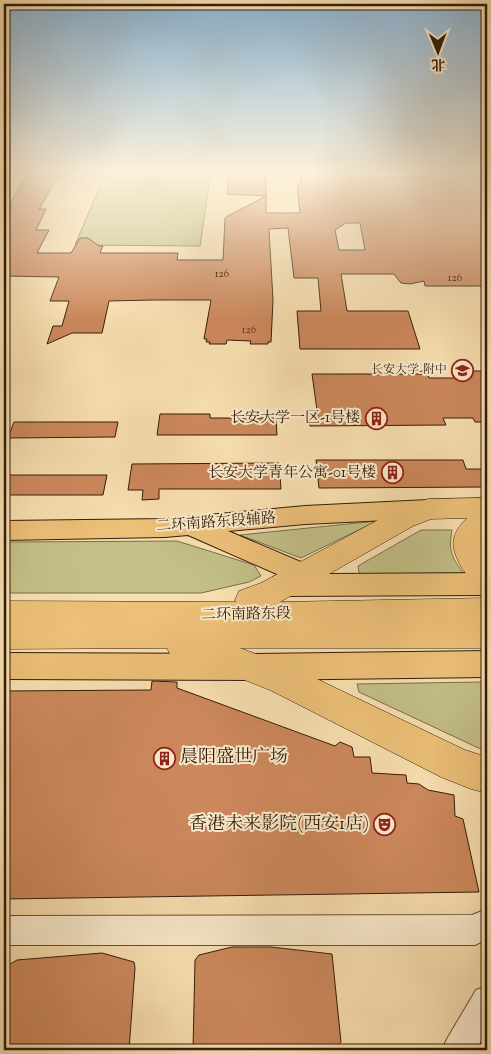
<svg xmlns="http://www.w3.org/2000/svg" width="491" height="1054" viewBox="0 0 491 1054" font-family="'Sorts Mill Goudy','Noto Serif SC',serif">
  <rect width="100%" height="100%" fill="#f8dfb0"/>
  <filter id="stains"><feTurbulence type="fractalNoise" baseFrequency=".004" numOctaves="4"/><feColorMatrix values="0 0 0 0 .2 0 0 0 0 .09 0 0 0 0 .02 0 0 0 .5 -.17"/></filter>
  <radialGradient id="worn" r=".72"><stop offset=".6" stop-color="#630" stop-opacity="0"/><stop offset="1" stop-color="#630" stop-opacity=".3"/></radialGradient>
  <g fill="#c3c087" stroke="#7b6e48">
    <polygon points="106,172 211,172 200,246 75,245"/>
    <polygon points="377,521 301,558 240,535"/>
    <path d="M421,530H452C448,552 452,558 465,575L360,577L358,566Z"/>
    <polygon points="177,541 254,565 261,576 249,582 201,593 4,593 4,542"/>
    <polygon points="481,682 487,685 487,752 359,692 357,684"/>
  </g>
  <g fill="#cc885c" stroke="#331c09" fill-rule="evenodd">
    <path d="M28,172H59L58,173H60L39,209H46L36,230H49L37,253H71L80,238H88L99,246H103L100,253H178L177,260H223L225,218L228,216L266,196V213H300L297,185H301L300,172H346L348,177H429L426,172H487V286H425L424,281L410,284L401,283L394,274H341L347,311H408L420,349H300L297,311H321L318,278H294L288,228L269,229L273,300L271,342H268V344H250L251,341L227,340L226,344H209L210,342H206L207,339H204L211,300H154L109,301L102,333H72L47,344L53,326H62L69,301H50L59,277L4,276V219L13,205H9ZM346,223H360L365,250H339L335,230Z"/>
    <polygon points="229,172 266,172 266,196 227,194"/>
    <polygon points="453,371 487,371 487,422 475,422 473,418 443,418 446,425 310,426 308,410 317,410 312,374 428,374 429,378 456,378"/>
    <polygon points="160,414 210,414 210,418 276,418 277,435 157,435"/>
    <polygon points="14,422 118,422 115,437 8,438"/>
    <polygon points="316,460 463,460 466,469 487,469 487,487 319,488"/>
    <polygon points="279,463 281,489 159,489 159,499 142,500 143,490 128,490 132,464"/>
    <polygon points="4,475 107,475 103,495 4,495"/>
    <polygon points="152,681 177,682 177,688 335,746 340,742 352,747 354,757 370,757 372,773 406,775 407,783 419,784 428,790 454,795 455,816 463,819 479,892 4,899 4,691 151,690"/>
    <polygon points="232,947 271,947 332,954 341,1042 333,1050 193,1050 195,960 199,955"/>
    <polygon points="102,953 134,962 135,968 129,1050 4,1050 4,984 7,966 17,960"/>
  </g>
  <g fill="none" stroke-linecap="round" stroke-linejoin="round">
    <defs>
      <g id="minor">
        <polygon points="487,909 487,939 475,945 4,945 4,916 472,915"/>
        <polygon points="487,986 487,1030 476,1050 442,1050 447,1039 476,990"/>
      </g>
      <g id="major">
        <polygon points="428,500 437,503 440,509 437,515 428,518 305,524 228,531 329,574 487,573 487,595 283,596 273,593 270,585 273,577 279,575 188,535 165,537 4,540 4,521 165,519 305,506"/>
        <polygon points="487,651 487,677 252,680 4,679 4,653 252,654"/>
      </g>
      <path id="highway" d="M487,498V532L482,538V546L487,557V588C484,587 479,586 476,584C465,576 450,552 454,538C456,530 461,524 467,518L431,519L413,526L280,602L487,598V648H240L294,668L465,750L487,757V793L471,789L441,777L270,690L207,665L170,654L167,648L4,649V601L236,602L235,600L239,591L261,583L393,512L419,502L428,499Z"/>
    </defs>
    <use href="#minor" stroke="#644d33" stroke-width="2"/>
    <use href="#major" stroke="#331c09" stroke-width="2"/>
    <use href="#highway" stroke="#331c09" stroke-width="1"/>
    <use href="#minor" fill="#faeacc" fill-rule="evenodd"/>
    <use href="#major" fill="#ecc078" fill-rule="evenodd"/>
    <use href="#highway" fill="#ecc078" fill-rule="evenodd"/>
  </g>
  <linearGradient id="sky" x2="0" y2="1"><stop stop-color="#8cb6d5"/><stop offset="0.54" stop-color="#fcf1db"/><stop offset="1" stop-color="#fcf1db" stop-opacity="0"/></linearGradient>
  <rect width="491" height="319" fill="url(#sky)"/>
  <defs>
    <symbol id="school-ring" viewBox="-11 -11 22 22"><circle r="9.5" fill="#faeacc" stroke="#8f2418" stroke-width="1.5"/><path d="M0-5L7-2L0 1L-7-2ZM-4 1L0 2.5L4 1V4Q0 6-4 4Z" fill="#8f2418"/></symbol>
    <symbol id="building-ring" viewBox="-11 -11 22 22"><circle r="9.5" fill="#faeacc" stroke="#8f2418" stroke-width="1.5"/><path d="M-4-6H4V6H1V3H-1V6H-4ZM-2.5-4.3h1.7v1.8h-1.7ZM.8-4.3h1.7v1.8H.8ZM-2.5-1h1.7V.8h-1.7ZM.8-1h1.7V.8H.8Z" fill="#8f2418"/></symbol>
    <symbol id="theatre-ring" viewBox="-11 -11 22 22"><circle r="9.5" fill="#faeacc" stroke="#8f2418" stroke-width="1.5"/><path d="M-5-5.5Q0-4 5-5.5V0Q5 5 0 6Q-5 5-5 0ZM-3.3-2.5H-1v1.5H-3.3ZM1-2.5H3.3v1.5H1ZM-2.8 1Q0 5.5 2.8 1Z" fill="#8f2418"/></symbol>
  </defs>
  <g fill-rule="evenodd">
    <use href="#school-ring" x="450" y="358" width="25" height="25"/>
    <use href="#building-ring" x="364" y="406" width="25" height="25"/>
    <use href="#building-ring" x="380" y="460" width="25" height="25"/>
    <use href="#building-ring" x="152" y="746" width="25" height="25"/>
    <use href="#theatre-ring" x="372" y="812" width="25" height="25"/>
  </g>
  <g text-anchor="middle" dominant-baseline="central" stroke-width="4" stroke-linejoin="round" paint-order="stroke">
    <g font-size="11" fill="#59371e">
      <text x="222" y="274">126</text>
      <text x="455" y="278">126</text>
      <text x="249" y="330">126</text>
    </g>
    <g font-size="12" fill="#331c09" stroke="#faeacc" text-anchor="end">
      <text x="447" y="370">长安大学-附中</text>
    </g>
    <g font-size="15" fill="#331c09" stroke="#faeacc" text-anchor="end">
      <text x="360" y="418">长安大学一区-1号楼</text>
      <text x="376" y="473">长安大学青年公寓-01号楼</text>
    </g>
    <g font-size="15" fill="#331c09" stroke="#faeacc">
      <text transform="translate(216 523) rotate(-4)">二环南路东段辅路</text>
      <text transform="translate(246 615) rotate(-1)">二环南路东段</text>
    </g>
    <g font-size="18" fill="#331c09" stroke="#faeacc" text-anchor="start">
      <text x="180" y="758">晨阳盛世广场</text>
      <text x="369" y="825" text-anchor="end">香港未来影院(西安1店)</text>
    </g>
  </g>
  <rect width="491" height="1054" fill="none" stroke="#f8dfb0" stroke-width="20"/>
  <rect x="5" y="5" width="481" height="1044" fill="none" stroke="#331c09" stroke-width="2.5"/>
  <rect x="10" y="10" width="471" height="1034" fill="none" stroke="#331c09"/>
  <g transform="translate(438 52) rotate(179)" stroke="#faeacc" stroke-width="4" paint-order="stroke">
  <path d="M0-4L9 19L0 12L-9 19Z" fill="#331c09"/>
  <text y="-8" font-size="14" font-weight="bold" text-anchor="middle" fill="#331c09">北</text>
  </g>
  <rect width="100%" height="100%" filter="url(#stains)"/>
  <rect width="100%" height="100%" fill="url(#worn)"/>
</svg>
